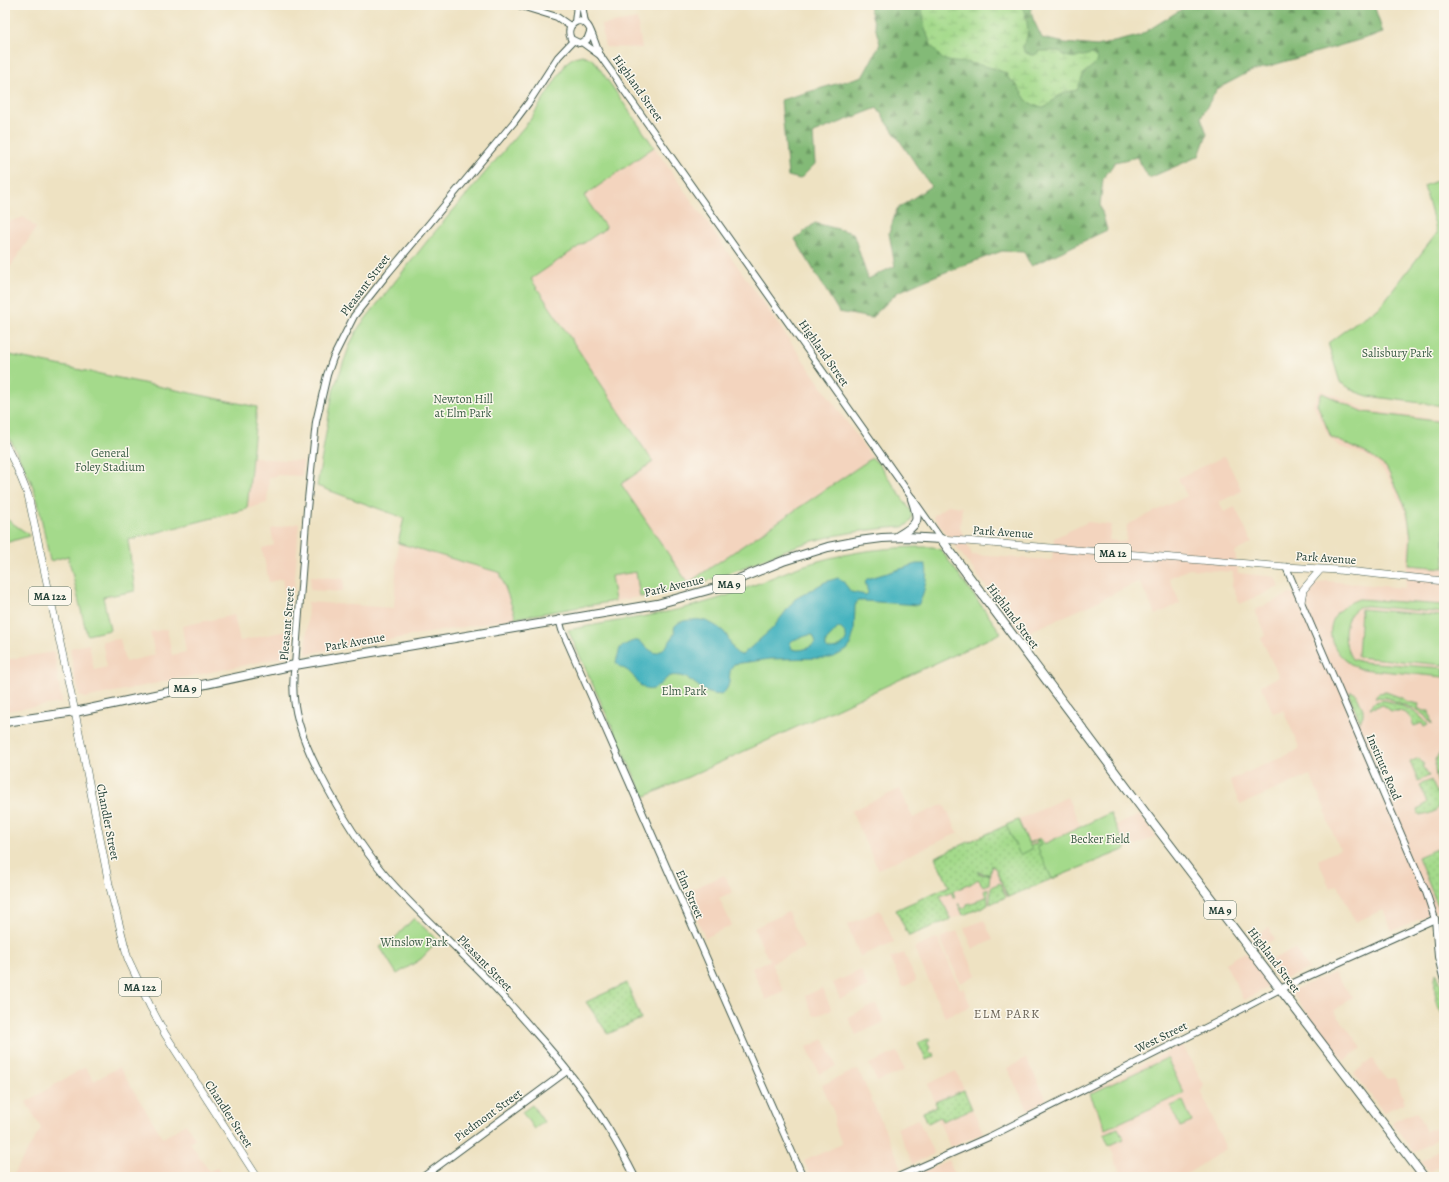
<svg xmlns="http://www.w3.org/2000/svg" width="1449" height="1182" viewBox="0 0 1449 1182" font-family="Alegreya,serif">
  <defs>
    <pattern id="grass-dots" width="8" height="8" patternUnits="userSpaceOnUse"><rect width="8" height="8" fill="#a4da8b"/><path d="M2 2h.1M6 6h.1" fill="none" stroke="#8dbc79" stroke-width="1.8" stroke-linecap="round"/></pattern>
    <pattern id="forest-firs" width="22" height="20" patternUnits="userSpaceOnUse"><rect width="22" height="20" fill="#83ba77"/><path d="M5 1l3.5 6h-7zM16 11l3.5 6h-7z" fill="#6b9862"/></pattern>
    <pattern id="wetland-marsh" width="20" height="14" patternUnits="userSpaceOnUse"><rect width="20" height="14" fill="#a4da8b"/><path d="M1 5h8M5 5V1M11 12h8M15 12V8" fill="none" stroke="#8dbc79"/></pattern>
    <pattern id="garden-furrows" width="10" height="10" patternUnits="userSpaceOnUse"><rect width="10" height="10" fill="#a4da8b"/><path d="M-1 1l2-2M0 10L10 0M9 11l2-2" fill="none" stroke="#8dbc79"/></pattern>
  </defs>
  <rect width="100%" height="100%" fill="#fbf7ec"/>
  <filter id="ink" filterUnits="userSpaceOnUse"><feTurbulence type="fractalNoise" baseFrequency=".025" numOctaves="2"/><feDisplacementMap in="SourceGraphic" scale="8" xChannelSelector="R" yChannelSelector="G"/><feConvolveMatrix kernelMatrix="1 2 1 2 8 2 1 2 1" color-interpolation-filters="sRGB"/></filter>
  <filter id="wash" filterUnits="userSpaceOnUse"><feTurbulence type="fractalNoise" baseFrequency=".012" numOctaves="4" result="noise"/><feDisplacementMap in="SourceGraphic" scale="16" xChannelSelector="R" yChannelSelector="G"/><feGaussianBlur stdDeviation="0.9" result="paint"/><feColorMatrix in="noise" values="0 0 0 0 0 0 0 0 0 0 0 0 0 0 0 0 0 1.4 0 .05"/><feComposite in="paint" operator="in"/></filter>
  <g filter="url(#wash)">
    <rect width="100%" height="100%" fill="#eee2c2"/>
    <g fill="#f3d4be">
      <polygon points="637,19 642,48 605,47 601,25"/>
      <polygon points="654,147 872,458 688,584 621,484 653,462 531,279 606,228 584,196"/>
      <polygon points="24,217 36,228 5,275 5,223"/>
      <polygon points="1320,390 1337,396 1366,410 1444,420 1444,938 1443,924 1440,910 1392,931 1383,910 1355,922 1338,885 1330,888 1318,860 1340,849 1328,822 1325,809 1310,775 1240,805 1230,780 1300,749 1283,710 1273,713 1261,685 1279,677 1261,638 1266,635 1255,610 1290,594 1326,581 1405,588 1409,530 1405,511 1390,480 1377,463 1365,455 1338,446 1329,437 1313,404"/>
      <polygon points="251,456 269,459 303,461 302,476 278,475 269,478 267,503 247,509"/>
      <polygon points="1225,456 1242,491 1219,502 1224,512 1235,507 1252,543 1235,552 1238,573 1275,577 1279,587 1240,604 1232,586 1233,572 1189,569 1169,578 1180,603 1156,615 1139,581 1090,605 1022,635 933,516 948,505 962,507 960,528 972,555 1052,560 1054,538 1088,522 1111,525 1109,540 1126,542 1127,525 1187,496 1178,478"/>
      <polygon points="299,523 294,592 285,595 282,579 269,582 262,548 274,545 271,529"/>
      <polygon points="398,543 502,573 501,576 516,618 306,654 308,602 394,608"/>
      <polygon points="636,572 640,597 615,601 611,576"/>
      <polygon points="311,576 344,579 343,592 310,590"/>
      <polygon points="234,615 240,641 291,630 289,656 85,698 80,696 74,675 70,648 89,644 94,670 107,667 102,641 120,639 125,662 155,655 150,632 167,629 172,655 186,652 182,626"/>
      <polygon points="54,652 62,703 5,711 5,660"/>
      <polygon points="900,789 913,818 944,804 958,833 967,842 1006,825 1031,849 1018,820 1067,797 1081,827 1037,847 1052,879 909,936 896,910 981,872 967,843 958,833 878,869 851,811"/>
      <polygon points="1140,815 1156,837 1126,849 1116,825"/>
      <polygon points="724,875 733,892 719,898 732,925 705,938 685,892"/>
      <polygon points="880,910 894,942 860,956 847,925"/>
      <polygon points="788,912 804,948 771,963 784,991 766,1000 752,968 770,960 769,957 767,957 754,928"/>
      <polygon points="984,920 993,940 973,949 964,928"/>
      <polygon points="1269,928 1275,940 1258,946 1250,937"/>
      <polygon points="957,931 976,975 960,983 940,938"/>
      <polygon points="938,938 960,989 963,988 971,1006 945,1017 914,948"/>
      <polygon points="1295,949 1309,969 1282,980 1268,961"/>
      <polygon points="1245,952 1271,986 1244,1000 1225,963"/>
      <polygon points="904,953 916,981 903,987 890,958"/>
      <polygon points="861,970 868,987 840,999 833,983"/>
      <polygon points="1334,973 1352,997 1334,1011 1362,1048 1344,1060 1290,991"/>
      <polygon points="822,988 832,1010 814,1016 805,996"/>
      <polygon points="876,1004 884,1022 856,1035 848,1017"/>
      <polygon points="824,1039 836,1066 819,1074 807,1047"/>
      <polygon points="1182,1044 1204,1085 1201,1091 1226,1149 1182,1177 1122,1177 1089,1093"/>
      <polygon points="897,1052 905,1070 877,1082 869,1064"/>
      <polygon points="1026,1058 1047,1100 1028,1110 1007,1068"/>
      <polygon points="1372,1059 1386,1079 1396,1078 1405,1103 1383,1112 1354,1073"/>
      <polygon points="85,1067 94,1081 119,1067 163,1138 186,1124 195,1138 190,1142 209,1171 217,1168 224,1177 12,1177 41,1128 26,1102"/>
      <polygon points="858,1069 902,1168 882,1177 811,1177 804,1161 842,1144 834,1125 834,1113 822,1085"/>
      <polygon points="956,1071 964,1089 935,1102 928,1084"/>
      <polygon points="972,1108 983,1133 950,1147 938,1119 954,1112 956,1115"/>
      <polygon points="1417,1112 1426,1132 1437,1128 1441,1136 1414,1153 1393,1124 1393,1121"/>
      <polygon points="918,1119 934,1154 913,1164 897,1128"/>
      <polygon points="1439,1149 1444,1163 1429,1172 1421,1162"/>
      <polygon points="948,1160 956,1177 919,1177 918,1174"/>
    </g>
    <g fill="url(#grass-dots)" stroke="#628c60">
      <path d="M1382,700C1397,702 1420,712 1428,725L1424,727L1422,723L1414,726L1411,719L1407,714L1400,711H1391L1383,705L1370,708L1373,703Z"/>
      <polygon points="1419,758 1424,765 1422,766 1429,776 1418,781 1410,762"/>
      <path d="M1431,780C1435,790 1446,805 1433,812C1429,814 1425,815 1420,816L1417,810L1423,807V805L1427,803L1420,785Z"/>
      <path d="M1018,820L1030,846L1037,843L1036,841L1039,839L1047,859L1083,866L1008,897L995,868L991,865L990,873C985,875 981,873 977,871L978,873L983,875L990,874L989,884L983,886L978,879L969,885L968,884L963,886V887L953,891L955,898L954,899L951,892L940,896L951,919L909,936L896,910L949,886L935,857Z"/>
      <polygon points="1436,849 1440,858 1437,859 1440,866 1443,867 1444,872 1440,874 1440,875 1438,876 1440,886 1444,892 1444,909 1442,910 1439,909 1418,857"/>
      <polygon points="1000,883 1006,897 990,904 991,887"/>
      <polygon points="988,888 988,905 963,915 958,904 959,903 962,909 967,906 967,904 970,903 971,904 977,902 977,900 986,897 984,891"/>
      <path d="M1436,973L1437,974L1444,992V1017C1435,1004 1433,988 1436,973Z"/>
      <polygon points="627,983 641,1019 608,1034 586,1002"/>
      <polygon points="930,1038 931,1040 927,1042 930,1048 928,1049 931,1054 933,1053 935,1056 926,1060 918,1043"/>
      <polygon points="964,1090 972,1109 942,1121 940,1117 928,1123 923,1112 937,1106 935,1102"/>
    </g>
    <polygon fill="url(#forest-firs)" stroke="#517c56" points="869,5 1030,5 1033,19 1042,38 1065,43 1097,46 1139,36 1188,5 1374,5 1383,33 1249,72 1217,89 1201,117 1207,134 1199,156 1149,178 1137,157 1115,162 1103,179 1100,205 1107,230 1031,266 1024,252 1002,251 935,276 898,292 871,318 839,312 795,239 815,223 853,233 868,279 895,266 889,233 897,209 931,186 877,108 813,133 815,164 800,179 788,176 781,100 863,76 880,44"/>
    <path fill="url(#wetland-marsh)" stroke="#628c60" d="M923,5H1022C1027,17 1031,35 1023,46L1024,52L1031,55H1035L1039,51H1057L1061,52L1064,56L1075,58L1091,54L1094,55L1097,59L1096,63L1084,73L1077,90L1066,92L1054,99L1048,106L1043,107L1034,105L1027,101L1016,84L1009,79L1006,73C994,68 982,65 970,63C961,62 953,63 945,60C937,57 938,50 932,47L925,29L922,8Z"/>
    <g fill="#a4da8b" stroke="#628c60">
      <path d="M582,55L590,58L595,62L654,147L584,196L606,228L531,279L653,462L621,484L688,583L872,458L879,464L911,511C914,518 910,525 902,527C869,529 835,534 803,544C777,552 752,565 726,574C698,585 670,591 640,597L636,572L611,576L615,601L516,618L501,576V573L398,543L404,518L317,486L333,391L351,342L359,327L428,240L530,120L567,62L574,57Z"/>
      <polygon points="1444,178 1444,406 1368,396 1356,392 1340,382 1328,343 1355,323 1379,308 1437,233 1424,186"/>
      <polygon points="5,354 257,407 247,509 128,540 135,591 103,597 110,630 87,635 68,556 50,561 38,502 31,481 5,429"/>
      <polygon points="1322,393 1364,412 1444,422 1444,568 1409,565 1411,537 1408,516 1404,503 1386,467 1366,453 1331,437 1317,404"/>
      <polygon points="5,518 28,534 29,536 5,543"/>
      <path d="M916,547H933L941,550L1001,633L662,789L646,796L643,795L568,630C617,620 666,615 714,600C743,591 771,577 799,567C837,554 876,548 916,547Z"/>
      <path d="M1359,599L1444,605V613L1368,606C1364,606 1359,606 1356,609C1341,620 1343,645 1352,659L1362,662L1444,668V677L1361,669C1338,661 1320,634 1338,612C1344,605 1351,602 1359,599Z"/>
      <polygon points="1361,609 1444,616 1444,665 1358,657"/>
      <path d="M1444,747V799C1437,781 1428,763 1444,747Z"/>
      <polygon points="1110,813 1126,849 1052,879 1037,847 1041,845 1039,840 1029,844 1032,849 1020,855 1006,825 1018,820 1028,843 1040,838 1044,844"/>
      <polygon points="414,918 438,941 421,959 397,974 380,947 395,938"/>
      <polygon points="1167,1058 1184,1093 1106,1129 1090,1094"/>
      <polygon points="1183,1101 1192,1122 1180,1127 1171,1106"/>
      <polygon points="532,1105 544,1122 534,1129 522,1112"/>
      <polygon points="1118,1128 1124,1139 1109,1145 1104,1134"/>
    </g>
    <g fill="url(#garden-furrows)" stroke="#628c60">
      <polygon points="1351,691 1356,694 1363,709 1363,715 1360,722 1349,695"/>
      <polygon points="1386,692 1402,698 1408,702 1419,704 1418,708 1423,711 1429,711 1432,725 1424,715 1414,709 1387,698 1375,697 1378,693"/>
    </g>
    <path fill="#44b3bf" stroke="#32787a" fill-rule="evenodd" d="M917,564H925C930,570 923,599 918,605L864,601H857L855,606L854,632L850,646L847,650L834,657L829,658L770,659L734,664C725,674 735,684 721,695C717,694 715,695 712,694C700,691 693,678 680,676C678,676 674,675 671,676C662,679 655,696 642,687C637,683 635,677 630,673C626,668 619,668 616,662L620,648C642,634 637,643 655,653C663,652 671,641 674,634C675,630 673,628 676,625C680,621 687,620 693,620C704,618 716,625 724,632C731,639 731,654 742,655L773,628L795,599L825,582L838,578L842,580L851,592L866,595L868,593L865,581L867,579ZM838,628H840C854,638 842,650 828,649L826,647V641ZM809,635H813L816,642C811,648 800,652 792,649L790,643L793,640Z"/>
  </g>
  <g filter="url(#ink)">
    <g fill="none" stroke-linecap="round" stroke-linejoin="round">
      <defs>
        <g id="secondary">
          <polyline points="518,5 557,17 570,26"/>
          <polyline points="582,5 585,23"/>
          <polyline points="575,22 577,5"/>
          <path d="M590,32L587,40L579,43L571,39C564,25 580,15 588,26C592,31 596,47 600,55C606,65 615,75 621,86L941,539"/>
          <path d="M573,41L558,57L529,102L514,122L388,273L354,316L333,358L327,375L316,422L307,509L295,665C288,704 303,742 321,776C339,811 359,844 384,874C412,907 445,936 475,967C495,987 514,1008 533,1030C561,1061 587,1094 609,1130C618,1145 627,1161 635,1177"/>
          <polyline points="583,43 601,56"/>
          <polyline points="1286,567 1426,892 1435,919 1438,957 1444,981"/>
          <polyline points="559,619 562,630 803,1177"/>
          <polyline points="423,1177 567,1071"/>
          <polyline points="898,1177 991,1136 1221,1020 1280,989 1435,919"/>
        </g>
        <g id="primary">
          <polyline points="5,444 17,468 28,495 75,712 109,884 128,959 150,1006 165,1034 257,1177"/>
          <polyline points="941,539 1286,567 1338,570 1444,581"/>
          <polyline points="1301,602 1303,590 1320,570"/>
        </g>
        <g id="highway">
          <path d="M898,536C919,524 920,521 912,499"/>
          <polyline points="5,722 75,712 295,665 657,604 719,587 783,561 828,547 859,541 882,538 906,537 941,539 1144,811 1424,1177"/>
        </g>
      </defs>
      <use href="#secondary" stroke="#3e5649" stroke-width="8"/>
      <use href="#primary" stroke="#3e5649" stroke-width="8"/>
      <use href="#highway" stroke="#3e5649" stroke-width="10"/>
      <use href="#secondary" stroke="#fff" stroke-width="6"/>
      <use href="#primary" stroke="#fff" stroke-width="7"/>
      <use href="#highway" stroke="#fff" stroke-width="8"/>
    </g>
  </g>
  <g text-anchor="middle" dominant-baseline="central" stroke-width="3" stroke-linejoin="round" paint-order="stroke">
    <g fill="#fbf7ec" stroke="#61756b" stroke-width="1">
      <rect x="1095" y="544" width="36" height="18" rx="3"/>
      <rect x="713" y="575" width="32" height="18" rx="3"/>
      <rect x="29" y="587" width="42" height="18" rx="3"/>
      <rect x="169" y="679" width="32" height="18" rx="3"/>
      <rect x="1204" y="901" width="32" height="18" rx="3"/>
      <rect x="119" y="978" width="42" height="18" rx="3"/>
    </g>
    <g font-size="11" font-weight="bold" fill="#1f3d34">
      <text x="1113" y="553">MA 12</text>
      <text x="729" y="584">MA 9</text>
      <text x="50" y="596">MA 122</text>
      <text x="185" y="688">MA 9</text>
      <text x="1220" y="910">MA 9</text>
      <text x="140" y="987">MA 122</text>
    </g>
    <g font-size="12" fill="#1f3d34" stroke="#fbf7ec">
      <text transform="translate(638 88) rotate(55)">Highland Street</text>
      <text transform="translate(365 285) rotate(-53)">Pleasant Street</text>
      <text transform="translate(824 353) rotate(55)">Highland Street</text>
      <text transform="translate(1003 532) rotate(4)">Park Avenue</text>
      <text transform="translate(1326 558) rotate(4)">Park Avenue</text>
      <text transform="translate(674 586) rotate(-13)">Park Avenue</text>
      <text transform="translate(1013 616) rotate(53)">Highland Street</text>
      <text transform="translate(287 624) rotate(-85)">Pleasant Street</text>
      <text transform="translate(355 642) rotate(-10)">Park Avenue</text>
      <text transform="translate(1384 767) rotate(67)">Institute Road</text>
      <text transform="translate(108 822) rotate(79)">Chandler Street</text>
      <text transform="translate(690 894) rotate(66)">Elm Street</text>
      <text transform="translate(1274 960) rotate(53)">Highland Street</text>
      <text transform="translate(485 963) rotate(46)">Pleasant Street</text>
      <text transform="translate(1161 1037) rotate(-26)">West Street</text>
      <text transform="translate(229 1114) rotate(57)">Chandler Street</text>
      <text transform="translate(488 1115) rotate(-36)">Piedmont Street</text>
    </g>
    <g font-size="12" fill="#3a5c45" stroke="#fbf7ec">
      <text x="1397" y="353">Salisbury Park</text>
      <text x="463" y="399">Newton Hill<tspan x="463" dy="14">at Elm Park</tspan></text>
      <text x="110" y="453">General<tspan x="110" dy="14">Foley Stadium</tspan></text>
      <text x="684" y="691">Elm Park</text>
      <text x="1100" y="839">Becker Field</text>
      <text x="414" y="942">Winslow Park</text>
    </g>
    <g font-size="13" letter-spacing="1" fill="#696255" stroke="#fbf7ec">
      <text x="1007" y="1013">ELM PARK</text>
    </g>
  </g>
  <rect width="1449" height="1182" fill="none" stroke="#fbf7ec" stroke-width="20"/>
</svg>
